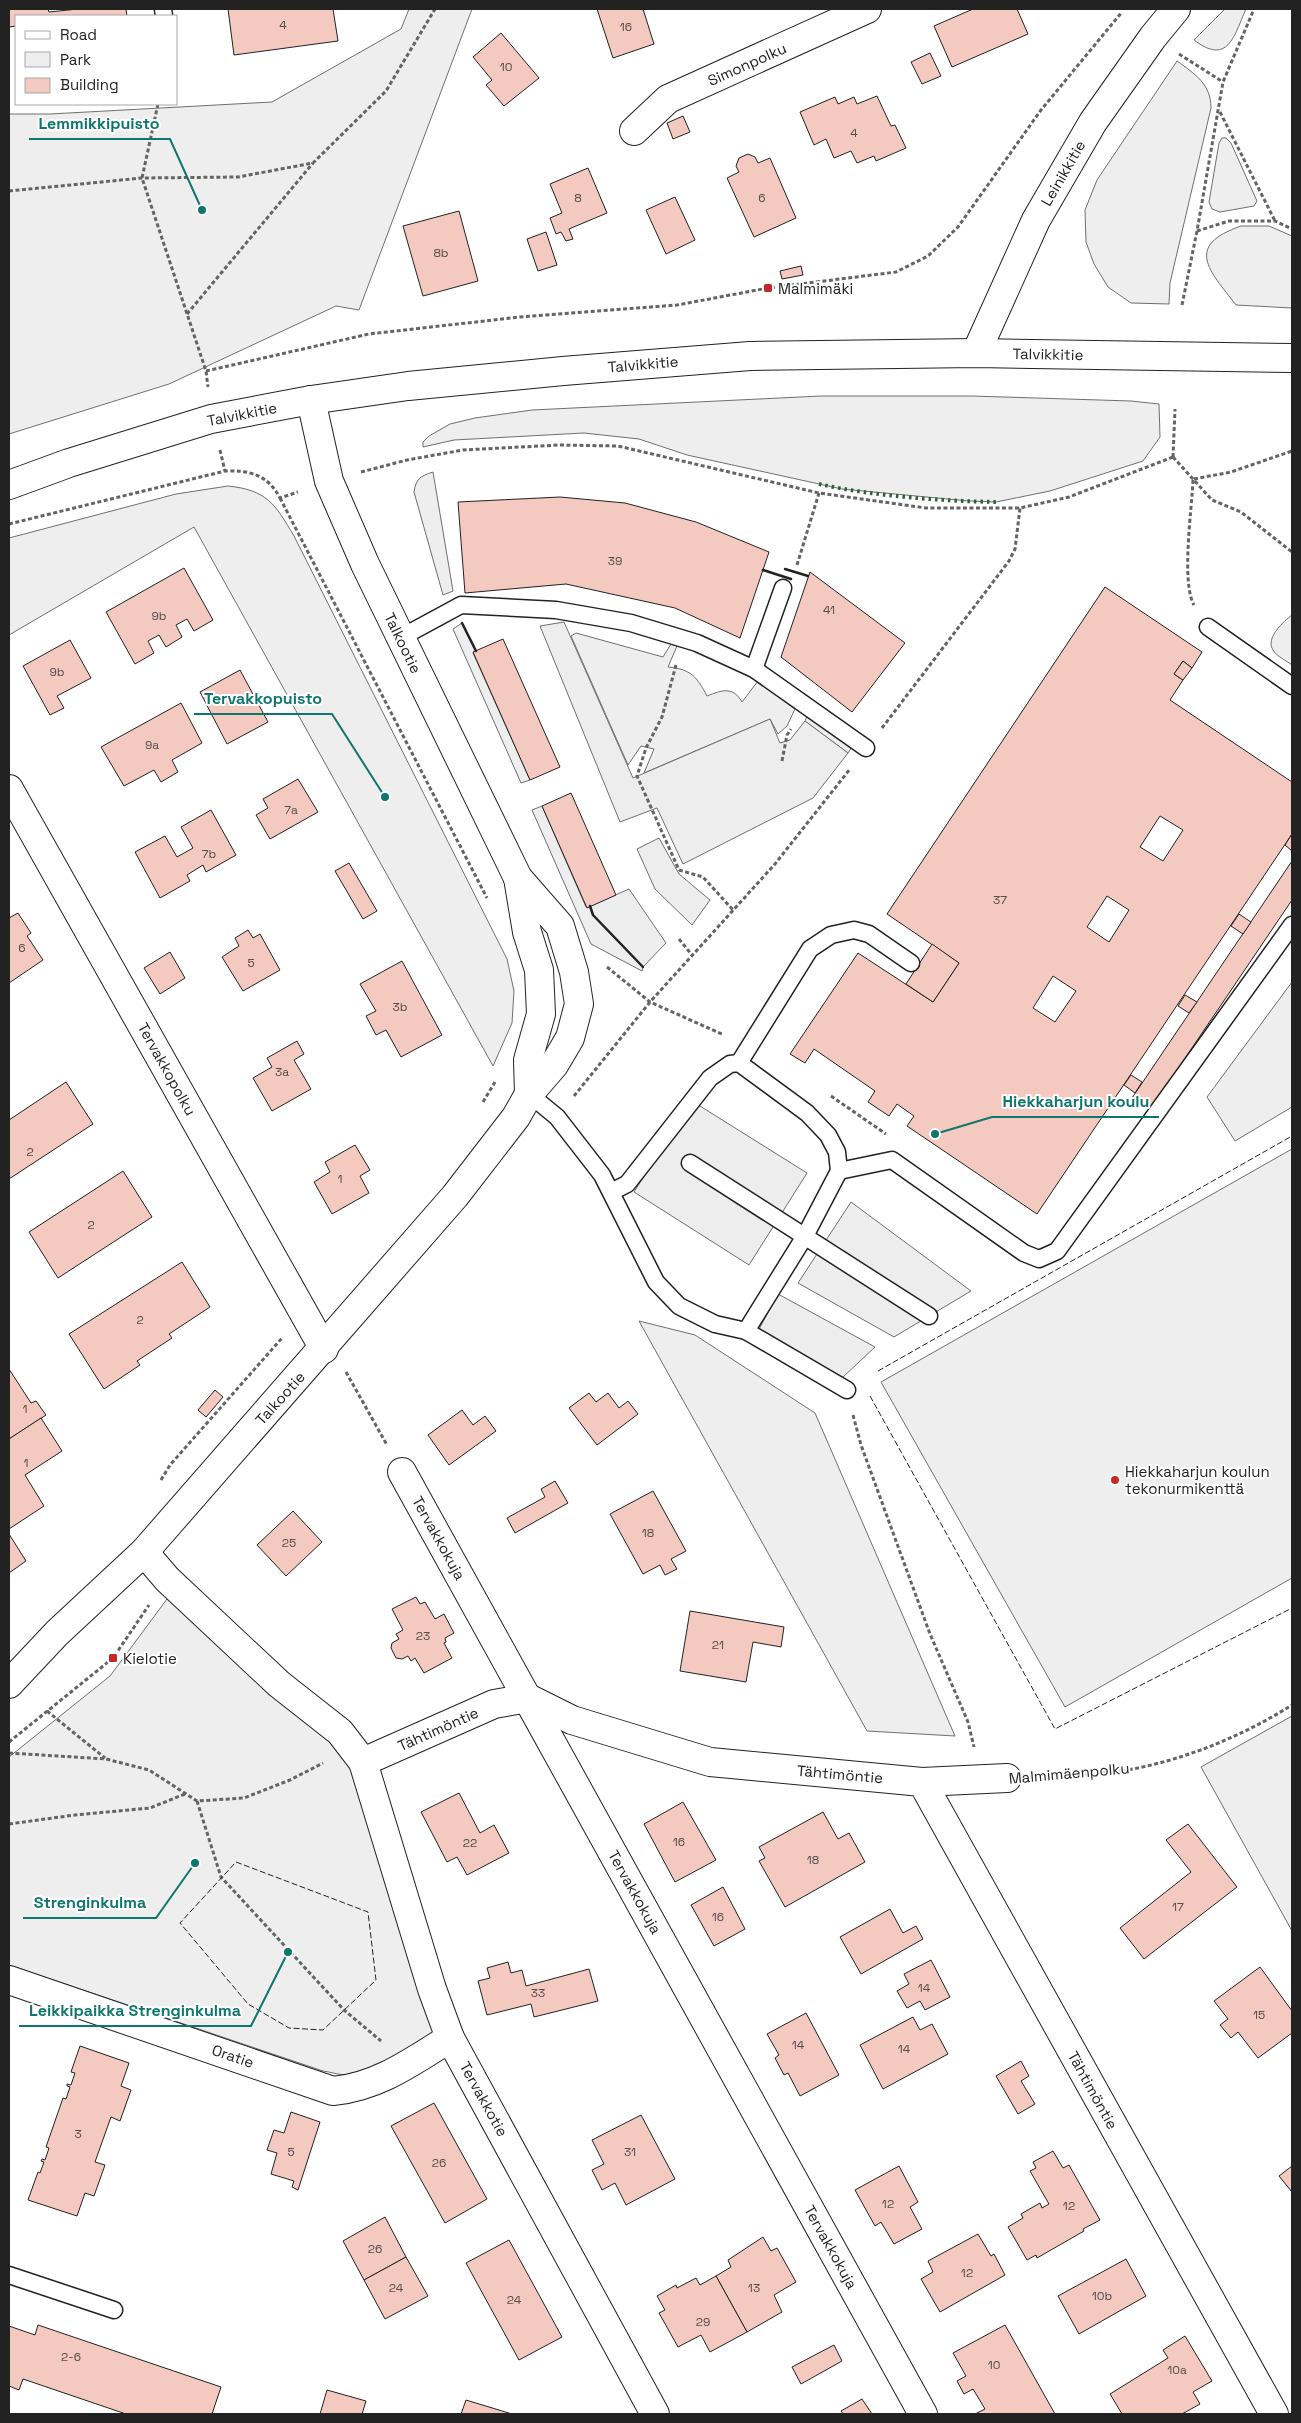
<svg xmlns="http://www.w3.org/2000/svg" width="1301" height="2423" viewBox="0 0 1301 2423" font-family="'Space Grotesk',sans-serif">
  <rect width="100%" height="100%" fill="#fff"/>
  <g fill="#eee" stroke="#6f6f6f">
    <polygon points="409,9 472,9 359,310 336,306 169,384 9,434 9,114 50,114 272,102 401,29"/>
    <path d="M1225,9H1246C1234,36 1228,66 1194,40Z"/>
    <path d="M1177,61C1195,74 1211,84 1211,108L1170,283L1169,304L1131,303L1108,287L1094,264L1086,242L1085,210L1097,180Z"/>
    <polygon points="1222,138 1226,138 1231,143 1257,201 1254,206 1220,212 1212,209 1209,202 1219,143"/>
    <path d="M1241,226H1269L1292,236V308L1236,305C1209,270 1184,246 1241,226Z"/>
    <polygon points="821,396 972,396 1131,401 1159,404 1160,437 1143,461 1050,491 996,502 969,501 842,489 687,455 639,439 584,433 454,440 423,447 423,442 429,436 450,424 475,418 532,410"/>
    <path d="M433,472L453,591L443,595L414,492C416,479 420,476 433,472Z"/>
    <path d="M228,486C267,490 275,504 294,536L507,959L514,991L512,1023L493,1066L194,527L9,635V538L176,494Z"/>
    <path d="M1292,615V665C1287,661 1276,656 1273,650C1265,638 1284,621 1292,615Z"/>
    <polygon points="462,623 476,651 473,653 530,780 521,783 453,629"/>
    <path d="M576,633L663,657L671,644L677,646L668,667C691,669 697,677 707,696C722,690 733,686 742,702L758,681L795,709L787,726L778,734L770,719L644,773L654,749L641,746L628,765L571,636Z"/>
    <polygon points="808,714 852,747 848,753 805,721"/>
    <polygon points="542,806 586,907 590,906 593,916 643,967 642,971 591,944 532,810"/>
    <polygon points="1292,982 1292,1107 1235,1141 1207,1097"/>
    <polygon points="1292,1149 1292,1578 1065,1707 881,1382"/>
    <polygon points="639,1321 695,1335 815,1413 955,1736 867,1731"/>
    <path d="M170,1595L350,1761L438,2029C412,2046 380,2075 347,2075C339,2075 331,2072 323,2071L9,1965V1757L110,1676Z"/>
    <polygon points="1292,1716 1292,1931 1201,1767"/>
  </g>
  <g fill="#ededed" stroke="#6f6f6f">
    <polygon points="564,622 633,778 770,719 780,743 790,740 805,721 848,753 813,798 683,864 657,808 620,822 540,626"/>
    <polygon points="659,838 679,874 710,900 692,925 655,889 637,849"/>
    <polygon points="629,889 666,943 643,967 593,915 590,906"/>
    <polygon points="692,1101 807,1173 749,1265 634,1192"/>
    <polygon points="851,1202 971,1291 894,1337 798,1283"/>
    <polygon points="778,1294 875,1347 842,1378 758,1331"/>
  </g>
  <g fill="#f3c9c0" stroke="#222" fill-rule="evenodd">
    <polygon points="9,9 48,9 49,12 78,9 126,9 127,16 16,16 16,26 9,27"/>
    <polygon points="228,9 333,9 338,41 234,55"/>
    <polygon points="597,9 643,9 654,44 613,58"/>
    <polygon points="973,9 1017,9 1028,34 952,67 934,26"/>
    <polygon points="501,33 539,78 504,106 486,85 492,80 473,57"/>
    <polygon points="930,53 941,76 922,84 911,62"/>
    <polygon points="877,96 891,126 895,125 906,148 876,161 874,156 857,163 851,151 834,158 826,139 814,145 800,112 835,97 838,104 854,97 857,104"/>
    <polygon points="683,116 690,132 673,139 667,123"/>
    <polygon points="748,154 755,157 758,163 770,158 796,218 754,237 727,178 739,172 736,166 739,158"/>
    <polygon points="588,168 607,213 569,229 573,239 566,241 561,232 556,234 550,218 562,213 550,184"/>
    <polygon points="675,197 695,240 666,254 646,210"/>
    <polygon points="459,211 478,281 423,296 403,226"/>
    <polygon points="546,232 557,265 538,271 527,239"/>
    <polygon points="801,266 803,275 782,279 780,271"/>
    <polygon points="560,497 625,503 696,522 769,552 740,638 675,608 566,584 465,593 458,502"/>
    <polygon points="184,568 213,620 194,631 187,619 176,625 182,637 166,647 159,635 148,641 154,653 135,664 106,612"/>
    <polygon points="810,572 905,643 852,712 781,657"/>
    <path d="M1105,587L1202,652L1192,668L1183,661L1174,674L1183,680L1170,700L1292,782V834L1037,1214L907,1126L914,1116L897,1104L889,1116L868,1102L875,1091L814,1049L805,1063L790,1054L858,953L933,1002L959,963L887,914ZM1160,816L1183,830L1163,861L1140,847ZM1107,896L1129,910L1109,942L1087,927ZM1053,976L1076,991L1055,1022L1033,1008Z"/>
    <polygon points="503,639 560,767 530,780 473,652"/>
    <polygon points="70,640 91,678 57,696 64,708 50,715 23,666"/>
    <polygon points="1183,661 1192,668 1183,680 1174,674"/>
    <polygon points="240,670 268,722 227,744 200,692"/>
    <polygon points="181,703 202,743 172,760 178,772 161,782 154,770 124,786 101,747"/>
    <polygon points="298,779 318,812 270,839 256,815 268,808 263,799"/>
    <polygon points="571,793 616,895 587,908 542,806"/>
    <polygon points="211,810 236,855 206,872 203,865 187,875 190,881 160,898 135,852 165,836 177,857 193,848 181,827"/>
    <polygon points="1292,834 1292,851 1285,845"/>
    <polygon points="1292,861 1292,900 1150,1110 1132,1098"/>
    <polygon points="349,863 377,911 363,919 335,871"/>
    <polygon points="18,913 31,933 27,936 43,960 9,983 9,918"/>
    <polygon points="1239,914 1251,922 1243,934 1231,926"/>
    <polygon points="248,930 253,938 260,934 280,970 243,991 222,957 239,946 235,938"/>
    <polygon points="932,944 959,963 933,1002 906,984"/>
    <polygon points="170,952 185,978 160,994 144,968"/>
    <polygon points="402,961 442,1035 401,1057 386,1030 376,1035 366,1016 376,1011 360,984"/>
    <polygon points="1185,995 1197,1002 1189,1013 1178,1006"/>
    <polygon points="297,1041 304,1054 294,1060 311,1089 272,1111 253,1078 272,1067 267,1058"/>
    <polygon points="1131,1075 1142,1082 1135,1093 1124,1085"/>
    <polygon points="66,1082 93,1124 9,1179 9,1120"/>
    <polygon points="355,1145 370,1170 360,1176 369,1193 332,1214 314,1182 330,1172 325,1162"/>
    <polygon points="123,1171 152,1217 58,1278 29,1232"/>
    <polygon points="182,1262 210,1307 169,1334 172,1338 137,1361 140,1365 104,1389 69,1334"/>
    <polygon points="9,1369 31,1403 36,1401 46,1415 9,1439"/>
    <polygon points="215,1390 223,1397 206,1417 198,1410"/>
    <polygon points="589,1393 596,1402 608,1393 619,1408 628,1401 638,1414 597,1445 569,1408"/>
    <polygon points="462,1410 473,1425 485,1416 496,1431 449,1465 428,1435"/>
    <polygon points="41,1418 62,1451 25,1475 44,1506 9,1529 9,1439"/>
    <polygon points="555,1481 568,1503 515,1533 507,1518 545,1497 541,1489"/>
    <polygon points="653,1491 686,1551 671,1559 677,1569 665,1575 660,1565 643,1574 610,1514"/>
    <polygon points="293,1511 322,1542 286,1576 257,1545"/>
    <polygon points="9,1534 26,1561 9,1573"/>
    <polygon points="416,1597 420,1604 425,1602 435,1619 444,1614 454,1633 445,1638 446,1642 444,1643 452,1658 424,1673 415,1658 411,1661 408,1656 402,1659 396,1658 391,1648 392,1643 399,1639 396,1634 403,1630 392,1609"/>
    <polygon points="690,1611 784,1627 781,1647 753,1642 746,1682 680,1671"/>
    <polygon points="459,1793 480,1833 494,1825 509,1853 467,1875 457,1857 447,1862 421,1812"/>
    <polygon points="683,1802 716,1860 675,1882 644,1824"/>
    <polygon points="823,1812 838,1839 849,1833 865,1862 785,1907 759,1861 765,1858 759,1847"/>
    <polygon points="1188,1824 1237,1887 1144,1959 1120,1928 1191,1872 1166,1840"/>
    <polygon points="723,1887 745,1929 714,1946 691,1905"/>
    <polygon points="890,1909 903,1933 916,1926 923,1939 861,1974 840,1937"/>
    <polygon points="931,1960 950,1997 925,2010 920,2001 907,2008 897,1991 909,1984 904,1974"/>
    <polygon points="508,1962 511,1973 522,1970 526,1986 589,1969 598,2001 534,2017 531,2004 487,2015 478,1981 490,1978 487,1968"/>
    <polygon points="1260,1967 1292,2011 1292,2033 1258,2058 1238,2032 1231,2038 1220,2025 1228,2019 1214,2001"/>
    <polygon points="806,2013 839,2075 800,2096 788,2073 784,2075 775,2058 779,2055 767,2034"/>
    <polygon points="913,2017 920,2030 932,2024 948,2054 883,2089 860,2045"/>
    <polygon points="80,2046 129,2063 121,2086 131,2090 120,2121 111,2117 95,2162 105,2165 94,2196 85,2193 77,2216 28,2200 38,2172 40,2173 44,2162 41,2161 42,2159 45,2160 49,2148 46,2147 63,2098 66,2099 70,2087 67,2086 67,2084 71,2085 75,2073 71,2072"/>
    <polygon points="1021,2061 1029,2076 1021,2081 1035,2104 1018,2114 996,2076"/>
    <polygon points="434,2103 487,2199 445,2223 391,2126"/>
    <polygon points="291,2112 320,2122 298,2190 292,2187 294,2181 271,2174 277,2153 267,2150 274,2130 284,2133"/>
    <polygon points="641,2115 675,2179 626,2205 615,2183 602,2190 592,2170 604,2164 592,2140"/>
    <polygon points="1053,2151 1063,2168 1069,2165 1100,2220 1083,2229 1084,2231 1037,2258 1036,2255 1027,2260 1008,2227 1023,2218 1021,2214 1040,2203 1042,2208 1049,2204 1030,2171 1036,2168 1033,2162"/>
    <polygon points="899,2166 918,2202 910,2207 922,2229 894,2244 881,2222 875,2226 855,2190"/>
    <polygon points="1292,2166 1292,2192 1279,2176"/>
    <polygon points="385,2217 406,2257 364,2280 343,2241"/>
    <polygon points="978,2234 991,2256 994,2254 1005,2275 940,2312 921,2279 933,2272 928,2261"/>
    <polygon points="763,2237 771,2251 777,2248 796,2282 774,2295 782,2312 747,2332 716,2276 731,2267 728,2260"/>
    <polygon points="509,2240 562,2337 519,2360 466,2263"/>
    <polygon points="406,2257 428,2296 385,2319 364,2280"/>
    <polygon points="1126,2259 1146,2296 1079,2334 1058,2296"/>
    <polygon points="716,2276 747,2332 710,2352 701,2335 678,2347 659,2313 665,2310 657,2296 676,2285 677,2288 696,2278 700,2285"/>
    <polygon points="38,2325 221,2387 212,2414 126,2414 23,2379 19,2390 9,2386 9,2326 35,2335"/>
    <polygon points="1005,2325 1055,2414 975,2414 985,2409 973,2389 964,2394 957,2381 966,2376 953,2353"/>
    <polygon points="1185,2336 1212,2381 1193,2392 1200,2404 1182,2414 1122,2414 1110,2394 1168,2358 1163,2350"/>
    <polygon points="834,2345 842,2361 801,2384 792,2367"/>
    <polygon points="327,2390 366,2401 362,2414 320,2414"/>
    <polygon points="862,2399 872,2414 843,2414 841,2411"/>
    <polygon points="466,2400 512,2414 461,2414"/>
  </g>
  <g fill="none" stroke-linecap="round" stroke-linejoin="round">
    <defs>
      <g id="lane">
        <polyline points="163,9 164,16"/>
        <polyline points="1208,627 1292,686"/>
        <polyline points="400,638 461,605 556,610 631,623 697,643 754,669 866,748"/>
        <polyline points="754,669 783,588"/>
        <polyline points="739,1063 810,949 831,935 854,930 869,934 911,963"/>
        <polyline points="529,1094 557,1117 602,1175 656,1282 679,1306 715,1324 746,1331 847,1390"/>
        <polyline points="690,1163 929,1316"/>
        <polyline points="839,1171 892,1160 1024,1253 1039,1259 1057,1251 1292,925"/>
        <polyline points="611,1192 627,1184 710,1078 730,1064 739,1063 807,1113 828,1135 837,1152 839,1171 805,1236 746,1331"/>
        <polyline points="9,2275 114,2310"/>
      </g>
      <g id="street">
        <polyline points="634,131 668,99 867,9"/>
        <polyline points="9,789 324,1349"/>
        <polyline points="402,1472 923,2414"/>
        <polyline points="144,1552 167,1579 279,1684 340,1732 363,1762 494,1704 528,1698 572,1720 710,1762 922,1782 1274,2414"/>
        <polyline points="363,1762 432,1989 450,2038 655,2414"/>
        <polyline points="922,1782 1007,1778"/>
        <path d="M9,1980L333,2091C378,2087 413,2061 450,2038"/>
      </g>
      <g id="secondary">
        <polyline points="976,353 1036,220 1093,122 1153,37 1176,9"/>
        <polyline points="518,878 527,932 539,970 541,1014 528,1060 529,1094"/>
        <polyline points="9,1684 57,1633 144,1552 455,1196 516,1117 529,1094 554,1065 570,1038 579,1004 574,972 560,926 518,878 365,564 329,481 311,400"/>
      </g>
      <polyline id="primary" points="9,485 69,463 211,419 311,400 408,386 563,371 750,356 976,353 1292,358"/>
    </defs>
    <use href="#lane" stroke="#222" stroke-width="19"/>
    <use href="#street" stroke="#222" stroke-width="30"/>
    <use href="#secondary" stroke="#222" stroke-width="30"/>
    <use href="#primary" stroke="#222" stroke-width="30"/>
    <g stroke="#646464" stroke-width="3" stroke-dasharray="4 2.5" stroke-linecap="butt">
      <polyline points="1179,54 1223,82"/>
      <polyline points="158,104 142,178 206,371 208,387"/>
      <polyline points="1220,112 1275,221"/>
      <polyline points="9,191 142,178 238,177 313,163 386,91 435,9"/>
      <polyline points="1197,231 1229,221 1275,221 1292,229"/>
      <polyline points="1182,305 1197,231 1223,82 1254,9"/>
      <polyline points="187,314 313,163"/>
      <polyline points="206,371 369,334 520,317 677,305 768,288 896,272 928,256 958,227 1041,110 1122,12"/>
      <polyline points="220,450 225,471"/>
      <polyline points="1173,457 1212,500 1241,512 1292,552"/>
      <polyline points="1173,457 1175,409"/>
      <polyline points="361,472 407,460 463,450 559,445 618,446 819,493 926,508 1020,508 1069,497 1173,457"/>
      <polyline points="1194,479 1231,472 1292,451"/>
      <path d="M1193,480C1192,508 1181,582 1194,605"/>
      <polyline points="280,498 487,898"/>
      <path d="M9,524L225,471C250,470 268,475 280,498L298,492"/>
      <polyline points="797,565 819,493"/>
      <polyline points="676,665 662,717 646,748 637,776 679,870 703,877 733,910"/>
      <polyline points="882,728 1009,561 1015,549 1020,508"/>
      <polyline points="782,761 787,735 791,729"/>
      <polyline points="679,939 692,955"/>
      <polyline points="607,967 650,1002 724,1035"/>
      <polyline points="574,1096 650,1002 775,864 850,769"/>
      <polyline points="831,1096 886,1134"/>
      <polyline points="483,1102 495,1082"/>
      <polyline points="346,1372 387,1445"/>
      <polyline points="853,1415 861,1445 930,1634 968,1722 974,1747"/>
      <polyline points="161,1480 170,1465 282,1338"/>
      <polyline points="47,1711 105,1758"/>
      <polyline points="9,1742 113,1658 149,1605"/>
      <polyline points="9,1753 106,1759 149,1770 197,1801 244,1798 290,1780 323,1763"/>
      <path d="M1038,1776C1066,1774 1095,1775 1122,1771C1182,1761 1241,1737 1292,1705"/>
      <polyline points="197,1801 221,1877 344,2010 381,2041"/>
      <polyline points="9,1824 75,1815 150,1808 185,1794"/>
    </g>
    <use href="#lane" stroke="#fff" stroke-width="16"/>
    <use href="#street" stroke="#fff" stroke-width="28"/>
    <use href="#secondary" stroke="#fff" stroke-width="28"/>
    <use href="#primary" stroke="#fff" stroke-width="28"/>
    <path stroke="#2f5e38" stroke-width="4" stroke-dasharray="2.5 4" stroke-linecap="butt" d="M819,484C872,496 941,501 996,502"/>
    <g stroke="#222" stroke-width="1" stroke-dasharray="6 2.5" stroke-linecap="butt">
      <polyline points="878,1371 1292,1136"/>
      <polyline points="870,1396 1055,1729 1292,1608"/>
      <polygon points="236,1862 368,1912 376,1980 323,2030 289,2028 248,2004 180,1923"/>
    </g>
    <g stroke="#222" stroke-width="2.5">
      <polyline points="785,569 808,576"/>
      <polyline points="763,570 791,579"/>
      <polyline points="462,623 476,651"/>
      <polyline points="590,906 593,915 643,967"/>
    </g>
  </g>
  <g fill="#c62828" stroke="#fff" stroke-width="2">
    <rect x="763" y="283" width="10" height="10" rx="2.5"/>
    <circle cx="1115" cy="1480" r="5"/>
    <rect x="108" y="1653" width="10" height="10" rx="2.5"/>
  </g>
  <g text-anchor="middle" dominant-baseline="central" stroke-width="4" stroke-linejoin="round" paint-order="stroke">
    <g font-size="12" fill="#564c4a">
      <text x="283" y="25">4</text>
      <text x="626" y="27">16</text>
      <text x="506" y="67">10</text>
      <text x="854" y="133">4</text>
      <text x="578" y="198">8</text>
      <text x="762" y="198">6</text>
      <text x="441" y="253">8b</text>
      <text x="615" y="561">39</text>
      <text x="829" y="610">41</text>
      <text x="159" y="616">9b</text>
      <text x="57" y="672">9b</text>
      <text x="152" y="745">9a</text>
      <text x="291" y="810">7a</text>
      <text x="209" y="854">7b</text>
      <text x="1000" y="900">37</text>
      <text x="22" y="948">6</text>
      <text x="251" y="963">5</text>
      <text x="400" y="1007">3b</text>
      <text x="282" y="1072">3a</text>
      <text x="30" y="1152">2</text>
      <text x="340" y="1179">1</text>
      <text x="91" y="1225">2</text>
      <text x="140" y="1320">2</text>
      <text x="25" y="1409">1</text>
      <text x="26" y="1463">1</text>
      <text x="648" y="1533">18</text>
      <text x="289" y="1543">25</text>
      <text x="423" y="1636">23</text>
      <text x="718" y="1645">21</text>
      <text x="679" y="1842">16</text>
      <text x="470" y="1843">22</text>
      <text x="813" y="1860">18</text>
      <text x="1178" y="1907">17</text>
      <text x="718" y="1917">16</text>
      <text x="924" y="1988">14</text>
      <text x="538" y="1993">33</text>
      <text x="1259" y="2015">15</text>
      <text x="798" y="2045">14</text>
      <text x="904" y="2049">14</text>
      <text x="78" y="2134">3</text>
      <text x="291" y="2152">5</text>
      <text x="630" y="2152">31</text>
      <text x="439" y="2163">26</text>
      <text x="888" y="2204">12</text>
      <text x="1069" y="2206">12</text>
      <text x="375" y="2249">26</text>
      <text x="967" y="2273">12</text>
      <text x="396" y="2288">24</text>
      <text x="754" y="2288">13</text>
      <text x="1102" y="2296">10b</text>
      <text x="514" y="2300">24</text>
      <text x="703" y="2322">29</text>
      <text x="71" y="2357">2-6</text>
      <text x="994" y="2365">10</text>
      <text x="1177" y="2370">10a</text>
    </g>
    <g font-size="15" fill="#222" stroke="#fff">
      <text transform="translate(747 64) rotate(-24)">Simonpolku</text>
      <text transform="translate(1063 173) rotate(-60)">Leinikkitie</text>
      <text transform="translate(1048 354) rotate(1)">Talvikkitie</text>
      <text transform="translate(643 364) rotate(-5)">Talvikkitie</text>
      <text transform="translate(242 414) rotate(-11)">Talvikkitie</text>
      <text transform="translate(403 643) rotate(64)">Talkootie</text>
      <text transform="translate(167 1069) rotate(61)">Tervakkopolku</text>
      <text transform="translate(280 1398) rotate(-48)">Talkootie</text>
      <text transform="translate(439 1538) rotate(61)">Tervakkokuja</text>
      <text transform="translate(438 1729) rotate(-24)">Tähtimöntie</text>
      <text transform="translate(1069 1773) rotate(-5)">Malmimäenpolku</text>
      <text transform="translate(840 1774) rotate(5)">Tähtimöntie</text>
      <text transform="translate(635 1892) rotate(61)">Tervakkokuja</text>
      <text transform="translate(233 2056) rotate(19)">Oratie</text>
      <text transform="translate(1093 2090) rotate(61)">Tähtimöntie</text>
      <text transform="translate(484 2099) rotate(61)">Tervakkotie</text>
      <text transform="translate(831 2247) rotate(61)">Tervakkokuja</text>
    </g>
    <g font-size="15" fill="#222" stroke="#fff" text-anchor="start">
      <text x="778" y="288">Malmimäki</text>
      <text x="1125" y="1471">Hiekkaharjun koulun<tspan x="1125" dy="17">tekonurmikenttä</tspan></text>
      <text x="123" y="1658">Kielotie</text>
    </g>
  </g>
  <path fill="none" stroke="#0f766e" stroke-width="2" d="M202 210L170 139H29M385 797L332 714H194M935 1134L992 1117H1159M195 1863L156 1918H23M288 1952L251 2026H19"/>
  <g fill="#0f766e" stroke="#fff" stroke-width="2">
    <circle cx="202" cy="210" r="5"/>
    <circle cx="385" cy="797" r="5"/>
    <circle cx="935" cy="1134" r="5"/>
    <circle cx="195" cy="1863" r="5"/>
    <circle cx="288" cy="1952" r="5"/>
  </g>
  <g font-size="16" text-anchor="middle" font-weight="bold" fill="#0f766e" stroke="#fff" stroke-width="4" stroke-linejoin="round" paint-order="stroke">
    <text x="99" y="129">Lemmikkipuisto</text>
    <text x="263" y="704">Tervakkopuisto</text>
    <text x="1076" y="1107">Hiekkaharjun koulu</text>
    <text x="90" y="1908">Strenginkulma</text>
    <text x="135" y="2016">Leikkipaikka Strenginkulma</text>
  </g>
  <rect width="1301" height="2423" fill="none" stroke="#222222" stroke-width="20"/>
  <rect x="15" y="15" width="162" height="90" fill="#ffffff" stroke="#a7a7a7"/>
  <rect x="25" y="31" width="25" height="8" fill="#ffffff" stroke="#a7a7a7"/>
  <text x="60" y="40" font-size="15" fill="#222222">Road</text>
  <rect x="25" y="52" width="25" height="15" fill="#eeeeee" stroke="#a7a7a7"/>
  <text x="60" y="65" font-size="15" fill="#222222">Park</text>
  <rect x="25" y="78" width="25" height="15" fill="#f3c9c0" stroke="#a7a7a7"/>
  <text x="60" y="90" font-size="15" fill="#222222">Building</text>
</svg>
